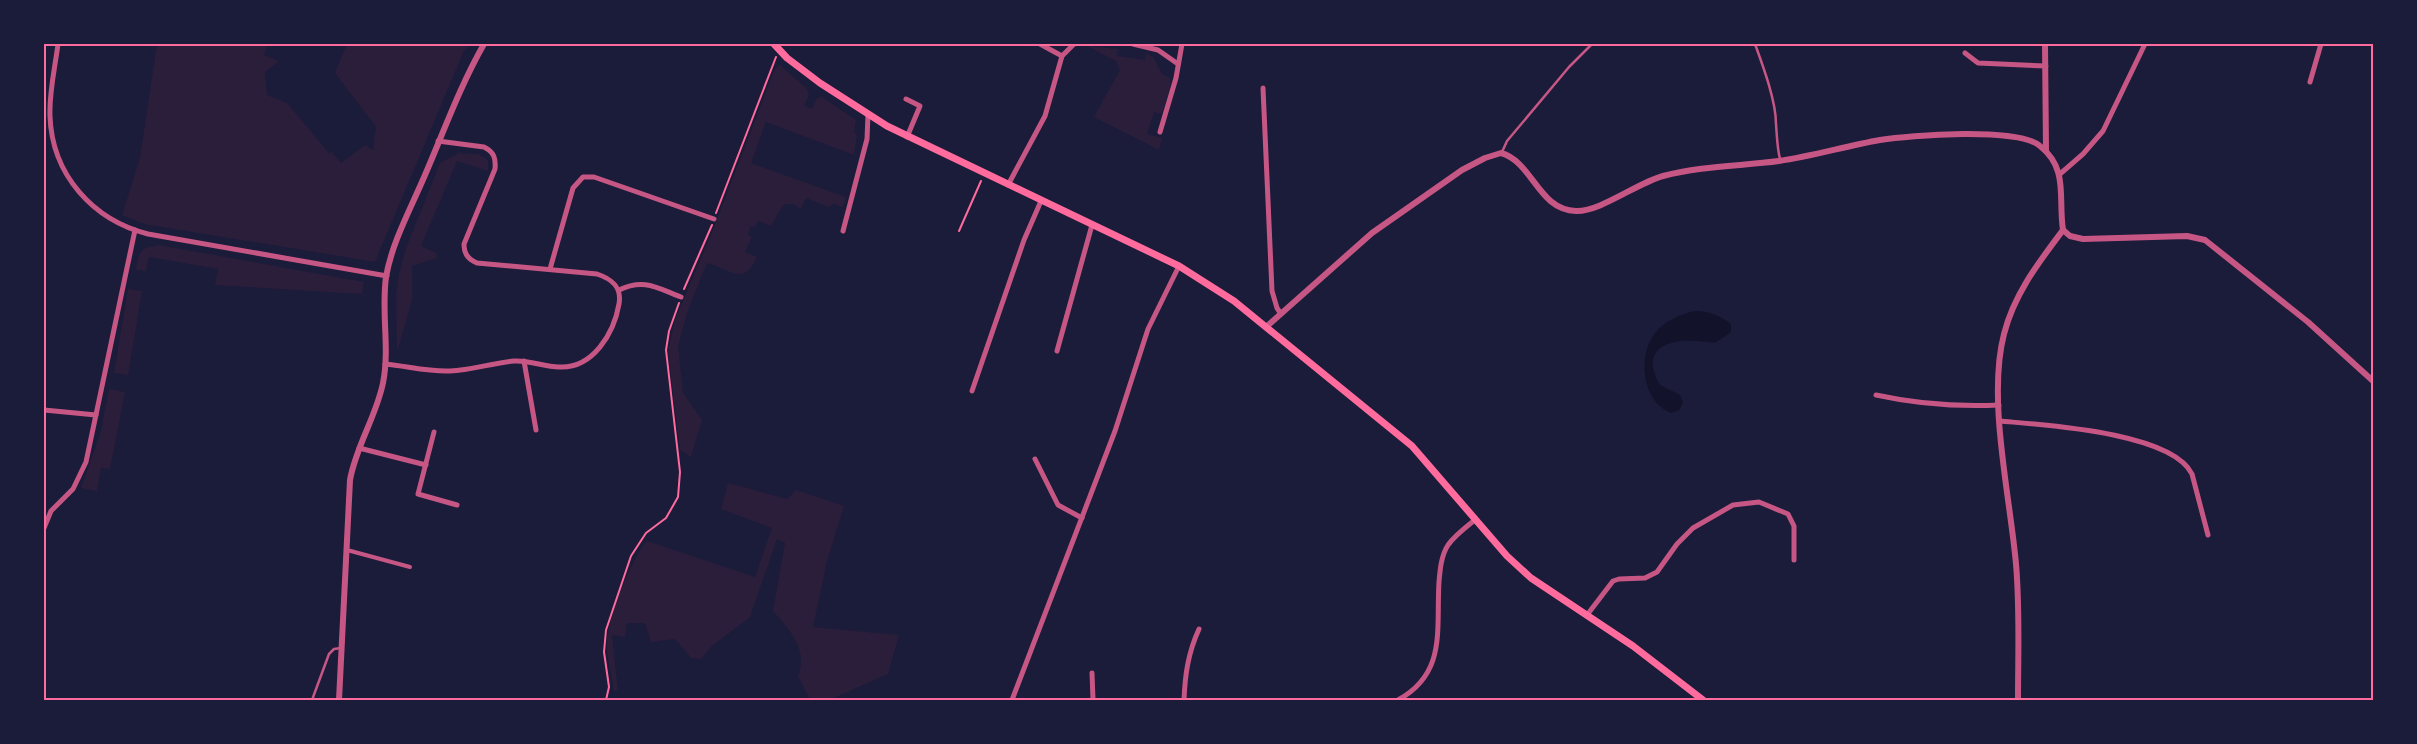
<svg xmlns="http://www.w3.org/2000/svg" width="2417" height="744" viewBox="0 0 2417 744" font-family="'Public Sans',sans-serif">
  <rect width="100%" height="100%" fill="#1b1b3a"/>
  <g fill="#2a1e3b">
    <polygon points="157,44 268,44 264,55 279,61 265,72 267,95 287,103 329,153 332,152 341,163 365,145 373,150 376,127 335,73 347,44 470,44 463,53 375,262 144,224 122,215 140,158"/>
    <polygon points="1087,46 1118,49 1117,56 1145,60 1146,53 1153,57 1162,74 1169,77 1171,83 1162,114 1154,112 1147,134 1162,138 1159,150 1094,117 1120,70 1116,61"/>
    <path d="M779,64L807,89L809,95L804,106L812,109L817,98L822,97L856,120L854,132L857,134L854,155L766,122L751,163L846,197L843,207L834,204L828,207L806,198L801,209L793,204H784L771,226L758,221L755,227L751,226L748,235L752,237L745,252L757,257C745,285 732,272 709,263L706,265L688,310L678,346L683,393L702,420L691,457L680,450L668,351L675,320L713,230L774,71Z"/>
    <polygon points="459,153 478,154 488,160 488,171 457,161 421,246 436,253 437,258 412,266 412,300 397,352 396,295 399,274 405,251 440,163"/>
    <path d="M159,245L364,282L362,294L215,285L218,269L149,257L146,271L136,270C139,251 139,248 159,245Z"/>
    <polygon points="128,289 142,291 128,375 114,373"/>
    <polygon points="109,389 125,392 110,469 101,468 97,491 81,488 101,431"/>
    <path d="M728,483L787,499L796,490L844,506L827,561L813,627L899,635L888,674L829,700H810L798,676C809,651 789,629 773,611L785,543L777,539L750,617L712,646L701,659L691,658L675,639L651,642L645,623H627L625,637L612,635L618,691H614C612,677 608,662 607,648C605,625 631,558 647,541L755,577L772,528L721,509Z"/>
  </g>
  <path fill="#12122b" d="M1695,311C1709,311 1719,315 1731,324V332L1715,343C1682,337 1635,340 1660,385L1680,395L1683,403L1679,410L1671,413C1642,402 1637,356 1655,333C1664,321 1681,314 1695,311Z"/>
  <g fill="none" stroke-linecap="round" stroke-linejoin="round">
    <g stroke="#ff6b9d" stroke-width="2">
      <polyline points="716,213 776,57"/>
      <polyline points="959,231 981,181"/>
      <polyline points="684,289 712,225"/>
      <polyline points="606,700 609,687 604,652 606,630 631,556 646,533 666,518 678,497 680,472 666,350 669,331 679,303"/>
    </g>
    <g stroke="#c65784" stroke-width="2.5">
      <path d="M1755,44C1763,66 1776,101 1776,124C1777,136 1777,147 1780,159"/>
      <polyline points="1502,152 1507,141 1569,67 1592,44"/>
      <polyline points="312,700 329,654 334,649 341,648"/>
    </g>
    <polyline stroke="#c65784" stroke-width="4" points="347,550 410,567"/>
    <g stroke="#c65784" stroke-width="5">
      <path d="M58,44C55,68 49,92 50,116C52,175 93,220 148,234L387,276"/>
      <polyline points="1040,44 1062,56 1074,44"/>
      <polyline points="1133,44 1158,50 1178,64"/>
      <polyline points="1965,53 1978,63 2046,66"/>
      <polyline points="2310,82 2321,44"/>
      <polyline points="1263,88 1272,291 1277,308 1281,314"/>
      <polyline points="906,99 920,106 907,137"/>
      <polyline points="1160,132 1176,78 1182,44"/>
      <polyline points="2060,174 2083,154 2103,131 2145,44"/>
      <polyline points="1008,185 1045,116 1062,56"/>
      <polyline points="843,231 867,139 868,115"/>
      <polyline points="550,269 573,188 583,177 594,177 714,219"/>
      <path d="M619,290C644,278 657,288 681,297"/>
      <polyline points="1057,351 1092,225"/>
      <polyline points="524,361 536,430"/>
      <path d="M385,364C407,366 428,372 450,371C472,370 492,363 514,361C530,360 544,367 559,367C593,369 614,333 619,304C622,287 612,279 597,274L477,263C468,259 464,254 464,244L495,169C496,158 494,152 484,147L438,141"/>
      <polyline points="972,391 1024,240 1041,201"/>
      <path d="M1876,395C1917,404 1957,407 1999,405"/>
      <polyline points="44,410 96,415"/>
      <path d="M2000,421C2043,425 2171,432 2192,474L2208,535"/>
      <polyline points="434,432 418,494 457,505"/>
      <polyline points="359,448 426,465"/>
      <polyline points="1035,459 1058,505 1082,518"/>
      <polyline points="44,528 51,511 73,489 86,462 135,230"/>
      <polyline points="1587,615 1613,581 1619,579 1645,578 1657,572 1677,544 1693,528 1733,505 1759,502 1788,514 1794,526 1794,560"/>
      <polyline points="1092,673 1093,700"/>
      <polyline points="1012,700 1115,431 1148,329 1179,266"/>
      <path d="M1184,700C1185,675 1188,653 1199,629"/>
      <path d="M1398,700C1447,673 1436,630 1439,582C1440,570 1441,556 1448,545C1455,535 1466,527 1476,519"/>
    </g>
    <g stroke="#c65784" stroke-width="6">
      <polyline points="2045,44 2046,151"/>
      <polyline points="2063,230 2070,236 2083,239 2187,236 2205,240 2308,322 2373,381"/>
      <path d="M1266,327L1372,233L1462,170L1485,158L1501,153C1533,162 1538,210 1576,211C1600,212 1637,183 1663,176C1701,166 1741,166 1779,161C1813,156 1846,146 1880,140C1910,135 2018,127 2040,146C2069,169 2058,198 2063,230"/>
      <path d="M339,700L350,480C356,446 376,417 383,383C390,348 381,313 386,277C392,242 411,208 425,175C444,131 460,86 484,44"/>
      <path d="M2018,700C2018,655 2020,609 2016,564C2010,496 1987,399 2004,334C2014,294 2039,262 2063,230"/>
    </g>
    <polyline stroke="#ff6b9d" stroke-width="7" points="774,44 787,58 820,83 887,126 1179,266 1234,301 1412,446 1507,556 1531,578 1633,646 1703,700"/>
  </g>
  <rect width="2417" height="744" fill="none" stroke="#1b1b3a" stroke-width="90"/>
  <rect x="45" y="45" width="2327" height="654" fill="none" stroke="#ff6b9d" stroke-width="2"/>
</svg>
